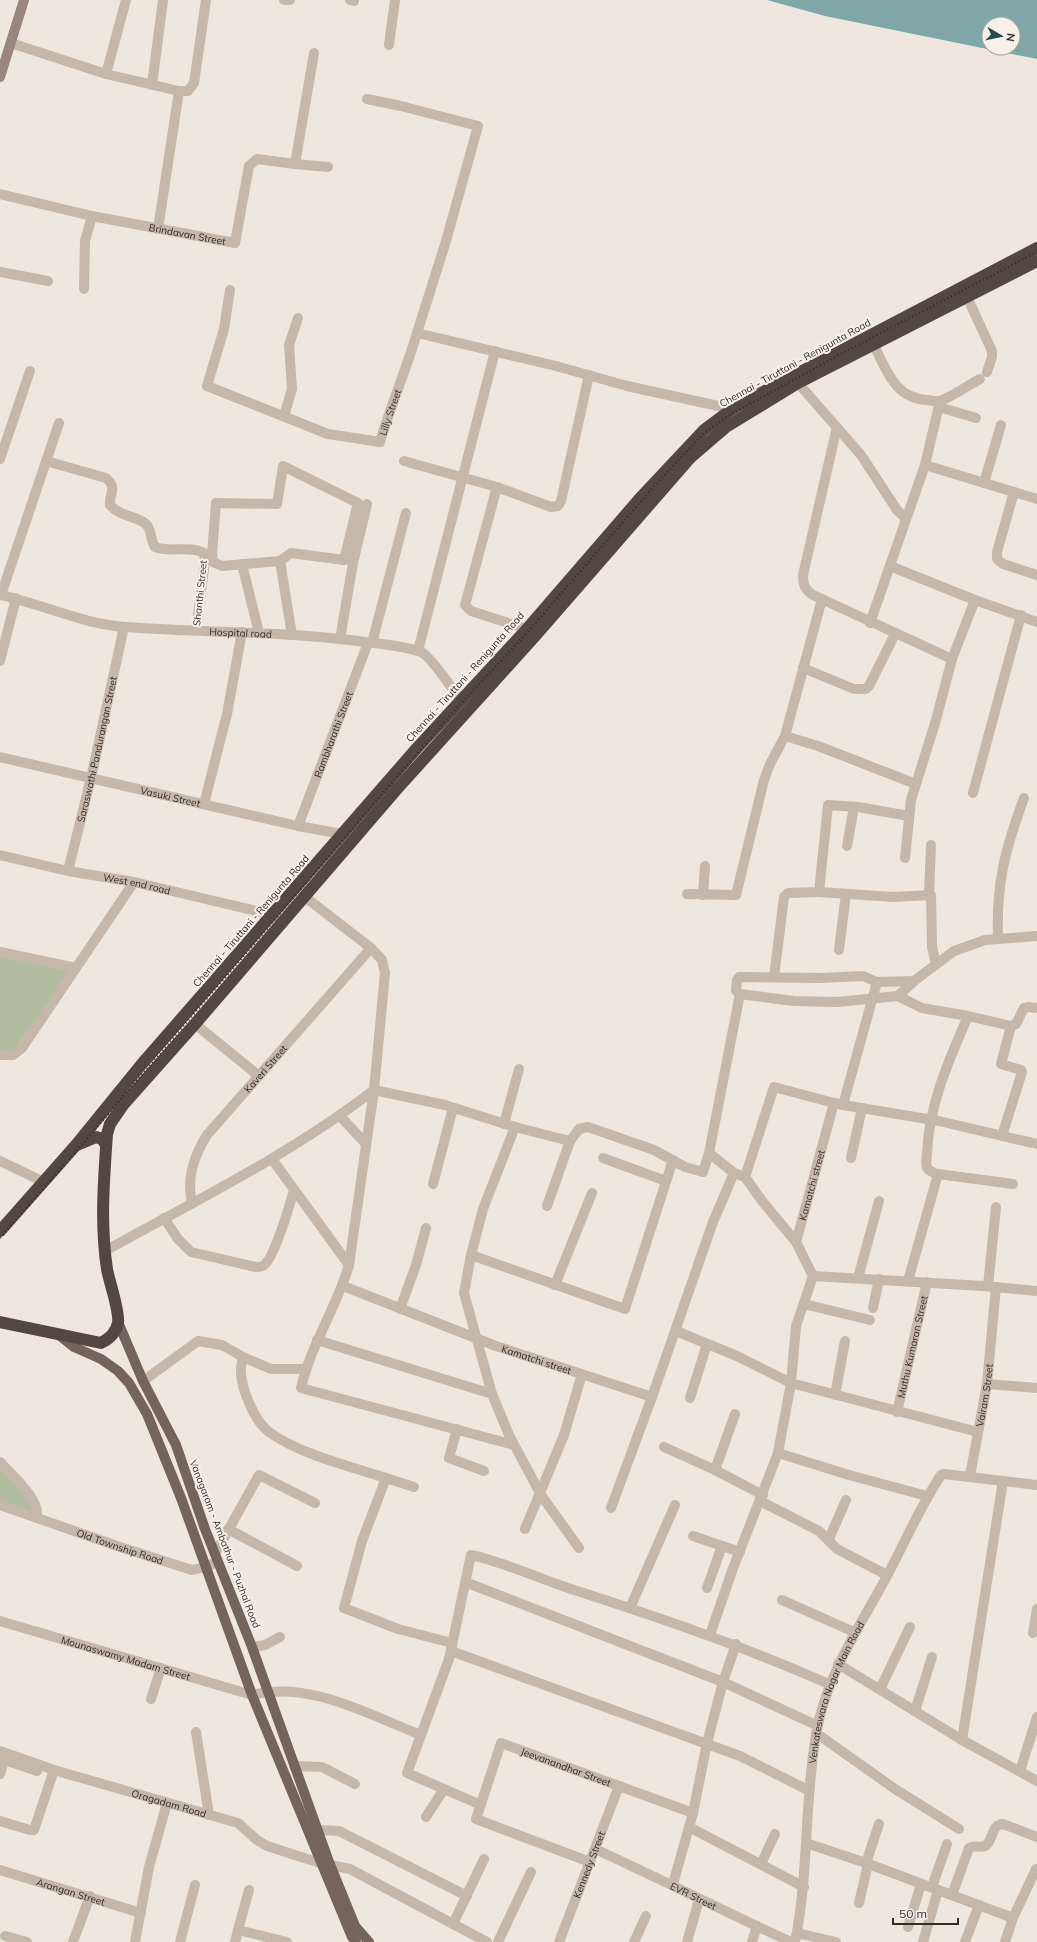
<svg xmlns="http://www.w3.org/2000/svg" width="1037" height="1942" viewBox="0 0 1037 1942" font-family="Mulish,sans-serif">
  <rect width="100%" height="100%" fill="#efe6dd"/>
  <g fill="#b2bc9f">
    <polygon points="0,954 71,970 13,1052 0,1053"/>
    <polygon points="0,1465 29,1497 34,1509 30,1513 0,1502"/>
  </g>
  <path fill="#7fa7a8" fill-rule="evenodd" d="M767,0H1037V59L825,16ZM989,24H1013V48H989Z"/>
  <g fill="none" stroke-linecap="round" stroke-linejoin="round">
    <g stroke="#c5b7aa" stroke-width="10">
      <polyline points="284,0 290,0"/>
      <polyline points="350,0 354,1"/>
      <polyline points="11,43 106,74 179,91 188,91 194,83 206,0"/>
      <polyline points="389,45 395,0"/>
      <polyline points="106,74 126,0"/>
      <polyline points="152,85 163,0"/>
      <polyline points="367,99 401,106 478,126 446,241 417,333 556,366 627,386 732,409 734,413"/>
      <polyline points="295,164 328,167"/>
      <polyline points="0,194 92,216 85,241 84,289"/>
      <path id="s1" d="M92,216L235,243L249,166L257,159L295,164L314,53"/>
      <polyline points="158,229 179,91"/>
      <polyline points="0,272 48,281"/>
      <path id="s2" d="M230,290L224,329L207,386L328,434L380,442C391,405 406,370 417,333"/>
      <polyline points="967,297 992,351 992,357 987,372"/>
      <path d="M873,344C887,370 894,398 927,400C932,401 938,402 942,400C955,395 967,386 980,379"/>
      <polyline points="798,383 861,455 897,510 906,519"/>
      <polyline points="939,407 976,418"/>
      <polyline points="284,416 292,389 289,345 298,318"/>
      <path d="M837,427L803,575C803,585 805,590 813,595L952,659"/>
      <polyline points="0,459 30,371"/>
      <path d="M46,461L106,478C118,488 109,493 110,505C120,517 135,515 146,524C152,530 150,540 155,547C170,553 190,545 204,553L205,561L196,630"/>
      <polyline points="404,461 497,487 551,507 558,506 561,501 589,375"/>
      <polyline points="925,465 1037,499"/>
      <polygon points="283,466 358,503 344,560 291,553 280,561 222,566 213,562 212,554 216,503 277,504"/>
      <polyline points="984,483 1001,425"/>
      <polyline points="497,487 465,605 471,611 527,629"/>
      <polyline points="1014,492 997,552 997,559 1003,564 1037,575"/>
      <polyline points="280,561 292,635"/>
      <polyline points="242,564 259,633"/>
      <polyline points="890,566 975,600 1037,622"/>
      <path id="s3" d="M0,595C42,604 82,624 126,627C203,633 281,631 358,641C379,644 401,645 421,652C430,655 454,691 461,701"/>
      <polyline points="1,595 59,423"/>
      <polyline points="822,599 785,736 818,746 916,784"/>
      <polyline points="870,623 925,465 940,401"/>
      <polyline points="340,639 353,563 367,504"/>
      <polyline points="372,643 406,513"/>
      <polyline points="418,651 495,351"/>
      <polyline points="0,661 16,598"/>
      <polyline points="803,668 854,689 866,689 869,686 895,634"/>
      <path id="s4" d="M0,757L298,826L342,834L346,838"/>
      <polyline points="973,793 1021,615"/>
      <polyline points="204,804 227,714 242,632"/>
      <path id="s5" d="M298,826L368,643"/>
      <polyline points="847,846 854,807"/>
      <path id="s6" d="M0,855L68,871L134,882L273,915L276,918"/>
      <polyline points="905,858 911,800 936,720 952,659 975,600"/>
      <path id="s7" d="M68,871L91,778L124,627"/>
      <polyline points="819,892 893,897 931,895 932,947 936,964"/>
      <polyline points="687,894 736,895 764,780 770,764 785,736"/>
      <polyline points="929,894 931,845"/>
      <polyline points="703,895 705,866"/>
      <path d="M305,897L371,948L382,960L385,973L374,1090L349,1265C337,1307 311,1344 301,1388L514,1445"/>
      <path d="M998,939C996,883 1005,850 1024,798"/>
      <polyline points="839,950 846,894"/>
      <polyline points="0,952 76,968"/>
      <polyline points="774,977 784,897 788,893 819,892 828,805 858,807 909,816"/>
      <polyline points="740,994 794,1001 837,1002 898,996 914,981 954,951 985,940 1037,936"/>
      <polyline points="898,996 922,1008 968,1016 1011,1026 1016,1024 1024,1008 1028,1007 1037,1008"/>
      <path d="M968,1016C949,1060 929,1104 927,1153C927,1158 925,1164 927,1168C930,1172 934,1173 938,1174L1013,1184"/>
      <polyline points="195,1024 259,1076"/>
      <polyline points="0,1055 13,1055 22,1048 134,882"/>
      <polyline points="843,1105 939,1121 1037,1144"/>
      <polyline points="340,1116 366,1144"/>
      <polyline points="504,1124 519,1069"/>
      <polyline points="515,1127 483,1209 471,1255 464,1293 492,1394 509,1435 541,1495 579,1548"/>
      <polyline points="1002,1136 1022,1072 1021,1070 1001,1064 1011,1026"/>
      <polyline points="709,1153 740,994 736,991 737,980 739,977 819,978 863,976 877,982 914,981"/>
      <polyline points="603,1158 666,1181"/>
      <polyline points="851,1158 862,1108"/>
      <polyline points="272,1159 349,1265"/>
      <polyline points="0,1161 44,1182"/>
      <polyline points="745,1177 774,1087 834,1103"/>
      <polyline points="433,1184 453,1108"/>
      <path id="s8" d="M192,1203C186,1178 194,1156 207,1135L371,948"/>
      <polyline points="547,1206 570,1141"/>
      <path d="M164,1218L178,1239L191,1252L255,1267C257,1267 262,1267 264,1265C274,1259 290,1204 294,1190"/>
      <path id="s9" d="M796,1242L834,1103L843,1105L877,982"/>
      <path d="M105,1251C197,1200 291,1154 374,1090L445,1105L515,1127L570,1141L579,1129L588,1127L654,1150L685,1167L703,1172L709,1153L734,1173L745,1177L762,1201L796,1242L813,1276L796,1326L791,1383L778,1453L732,1571L710,1635"/>
      <polyline points="471,1255 625,1309 673,1160"/>
      <polyline points="813,1276 983,1286 1037,1291"/>
      <polyline points="858,1278 879,1201"/>
      <polyline points="908,1281 938,1174"/>
      <polyline points="555,1285 592,1193"/>
      <path id="s10" d="M343,1286L496,1346L652,1397L713,1222L734,1173"/>
      <polyline points="988,1286 996,1207"/>
      <polyline points="804,1304 870,1320"/>
      <polyline points="873,1308 879,1279"/>
      <polyline points="400,1309 416,1265 426,1228"/>
      <polyline points="676,1331 737,1356 791,1383 978,1432"/>
      <polyline points="317,1340 492,1394"/>
      <path d="M243,1357C242,1361 241,1365 241,1369C240,1387 255,1422 269,1432C299,1454 352,1467 386,1478L362,1541L344,1608L398,1629L452,1643"/>
      <polyline points="143,1381 198,1341 222,1345 243,1357 271,1369 305,1369"/>
      <polyline points="987,1384 1037,1388"/>
      <polyline points="835,1395 845,1341"/>
      <polyline points="690,1398 707,1344"/>
      <path id="s11" d="M897,1412L927,1282"/>
      <polyline points="457,1429 449,1458 484,1471"/>
      <polyline points="664,1447 715,1470 763,1495"/>
      <polyline points="778,1453 849,1475 927,1496"/>
      <path d="M0,1462C12,1475 40,1499 37,1517"/>
      <polyline points="715,1470 735,1414"/>
      <path id="s12" d="M970,1476L987,1384L996,1287"/>
      <polyline points="386,1478 414,1487"/>
      <polyline points="760,1501 819,1531 837,1549 887,1575"/>
      <path id="s13" d="M0,1505L120,1547L192,1570L205,1567L218,1562"/>
      <polyline points="611,1508 652,1397"/>
      <polyline points="228,1529 297,1566"/>
      <polyline points="525,1529 564,1435 582,1374"/>
      <polyline points="693,1536 740,1552"/>
      <polyline points="829,1539 846,1500"/>
      <polyline points="215,1554 259,1475 315,1503"/>
      <polyline points="465,1582 723,1682 818,1726"/>
      <polyline points="707,1588 722,1546"/>
      <polyline points="782,1600 854,1632"/>
      <polyline points="630,1608 675,1505"/>
      <path id="s14" d="M0,1621L252,1695C309,1680 369,1715 421,1735"/>
      <polyline points="1033,1633 1037,1609"/>
      <polyline points="252,1647 265,1645 280,1637"/>
      <polyline points="451,1651 740,1756 808,1790"/>
      <polyline points="838,1664 962,1740 1037,1781"/>
      <polyline points="880,1689 910,1627"/>
      <polyline points="151,1699 161,1668"/>
      <polyline points="915,1711 932,1657"/>
      <polyline points="196,1732 209,1815"/>
      <polyline points="816,1733 895,1789 959,1829"/>
      <polyline points="962,1740 1003,1481"/>
      <path id="s15" d="M0,1751L54,1770L238,1823L257,1840L267,1846L320,1863L350,1869L453,1924L484,1859"/>
      <polyline points="5,1760 37,1771"/>
      <polyline points="294,1766 322,1767 355,1784"/>
      <polyline points="1020,1771 1037,1717"/>
      <polyline points="0,1774 6,1755"/>
      <path d="M481,1805L407,1773L449,1659L471,1555C504,1562 535,1577 568,1588C658,1617 743,1646 829,1684"/>
      <polyline points="426,1817 444,1789"/>
      <polyline points="0,1821 30,1830 34,1830 54,1770"/>
      <polyline points="689,1827 804,1887"/>
      <polyline points="318,1830 339,1831 467,1896"/>
      <polyline points="806,1843 866,1863 1013,1918"/>
      <path id="s16" d="M595,1849C661,1879 725,1912 791,1942"/>
      <path id="s17" d="M590,1862L476,1819L501,1743L693,1813"/>
      <polyline points="866,1863 879,1824"/>
      <polyline points="761,1864 775,1834"/>
      <path id="s18" d="M0,1870L141,1913"/>
      <polyline points="673,1884 693,1813 707,1743 723,1682 736,1644"/>
      <polyline points="932,1887 947,1844"/>
      <path d="M952,1895L969,1848C974,1845 980,1848 985,1846C994,1841 990,1825 1003,1824L1037,1837"/>
      <polyline points="859,1903 868,1864"/>
      <polyline points="453,1924 487,1942"/>
      <polyline points="908,1927 921,1884"/>
      <polyline points="238,1930 249,1890"/>
      <polyline points="797,1933 836,1942"/>
      <polyline points="5,1936 27,1942"/>
      <polyline points="73,1942 90,1896"/>
      <polyline points="135,1942 149,1867 167,1803"/>
      <polyline points="180,1942 195,1885"/>
      <polyline points="235,1942 238,1930 287,1942"/>
      <polyline points="498,1942 531,1872"/>
      <path id="s19" d="M559,1942L619,1786"/>
      <polyline points="634,1942 646,1916"/>
      <polyline points="687,1942 699,1900"/>
      <polyline points="752,1942 757,1926"/>
      <path id="s20" d="M795,1942C809,1873 804,1804 816,1735C826,1675 859,1628 887,1576C905,1542 920,1507 941,1475L944,1474L1037,1485"/>
      <polyline points="923,1942 938,1890"/>
      <polyline points="965,1942 979,1905"/>
      <polyline points="1005,1942 1013,1918 1036,1869"/>
    </g>
    <polyline stroke="#99867c" stroke-width="10" points="0,77 24,0"/>
    <g stroke="#74645c" stroke-width="10">
      <polyline points="118,1322 143,1381 176,1445 205,1529 252,1647 329,1862 355,1926 369,1942"/>
      <polyline points="59,1335 74,1347 101,1359 118,1371 129,1383 147,1414 181,1498 252,1695 352,1937 356,1942"/>
    </g>
    <g stroke="#544741" stroke-width="12">
      <polyline points="77,1145 96,1137 102,1139 106,1145"/>
      <polyline points="0,1231 76,1145 141,1065 417,748 527,629 642,496 704,430 732,409 787,379 1037,248"/>
      <path d="M0,1322L101,1343C109,1339 116,1333 118,1323C120,1312 109,1281 107,1269C100,1224 104,1178 107,1134L110,1124L123,1105L195,1024L396,790L536,635L690,458L726,427L798,383L1037,261"/>
    </g>
    <polyline stroke="#342c29" stroke-width="2.5" stroke-dasharray="1 3" stroke-linecap="butt" points="0,1238 66,1163 451,714 525,635 656,484 703,434 728,416 846,351 1037,252"/>
  </g>
  <g text-anchor="middle" dominant-baseline="central" stroke-width="4" stroke-linejoin="round" paint-order="stroke">
    <g font-size="10" fill="#342c29" stroke="#f7f0e9">
      <text stroke="none"><textPath href="#s1" startOffset="97">Brindavan Street</textPath></text>
      <text transform="translate(795 363) rotate(-29)">Chennai - Tiruttani - Renigunta Road</text>
      <text stroke="none"><textPath href="#s2" startOffset="313">Lilly Street</textPath></text>
      <text transform="translate(200 593) rotate(-84)">Shanthi Street</text>
      <text stroke="none"><textPath href="#s3" startOffset="245">Hospital road</textPath></text>
      <text transform="translate(465 677) rotate(-48)">Chennai - Tiruttani - Renigunta Road</text>
      <text stroke="none"><textPath href="#s5" startOffset="98">Rambharathi Street</textPath></text>
      <text stroke="none"><textPath href="#s7" startOffset="125">Saraswathi Pandurangan Street</textPath></text>
      <text stroke="none"><textPath href="#s4" startOffset="175">Vasuki Street</textPath></text>
      <text stroke="none"><textPath href="#s6" startOffset="140">West end road</textPath></text>
      <text transform="translate(251 921) rotate(-49)">Chennai - Tiruttani - Renigunta Road</text>
      <text stroke="none"><textPath href="#s8" startOffset="160">Kaveri Street</textPath></text>
      <text stroke="none"><textPath href="#s9" startOffset="59">Kamatchi street</textPath></text>
      <text stroke="none"><textPath href="#s11" startOffset="67">Muthu Kumaran Street</textPath></text>
      <text stroke="none"><textPath href="#s10" startOffset="207">Kamatchi street</textPath></text>
      <text stroke="none"><textPath href="#s12" startOffset="82">Vairam Street</textPath></text>
      <text transform="translate(225 1544) rotate(69)">Vanagaram - Ambathur - Puzhal Road</text>
      <text stroke="none"><textPath href="#s13" startOffset="127">Old Township Road</textPath></text>
      <text stroke="none"><textPath href="#s14" startOffset="131">Mounaswamy Madam Street</textPath></text>
      <text stroke="none"><textPath href="#s20" startOffset="255">Venkateswara Nagar Main Road</textPath></text>
      <text stroke="none"><textPath href="#s17" startOffset="271">Jeevanandhar Street</textPath></text>
      <text stroke="none"><textPath href="#s15" startOffset="177">Oragadam Road</textPath></text>
      <text stroke="none"><textPath href="#s19" startOffset="83">Kennedy Street</textPath></text>
      <text stroke="none"><textPath href="#s18" startOffset="74">Arangan Street</textPath></text>
      <text stroke="none"><textPath href="#s16" startOffset="109">EVR Street</textPath></text>
    </g>
  </g>
  <g transform="translate(1001 36) rotate(99)"><circle r="19" fill="#f7f0e9" stroke="#a9a29c"/>
  <path d="M0-3L7 15L0 10L-7 15Z" fill="#234d50"/>
  <text y="-6" font-size="11" font-weight="bold" text-anchor="middle" fill="#342c29">N</text>
  </g>
  <path d="M893 1918v6h65v-6" fill="none" stroke="#342c29" stroke-width="2"/>
  <text x="899" y="1918" font-size="12" fill="#342c29" stroke="#f7f0e9" stroke-width="3" paint-order="stroke">50 m</text>
</svg>
